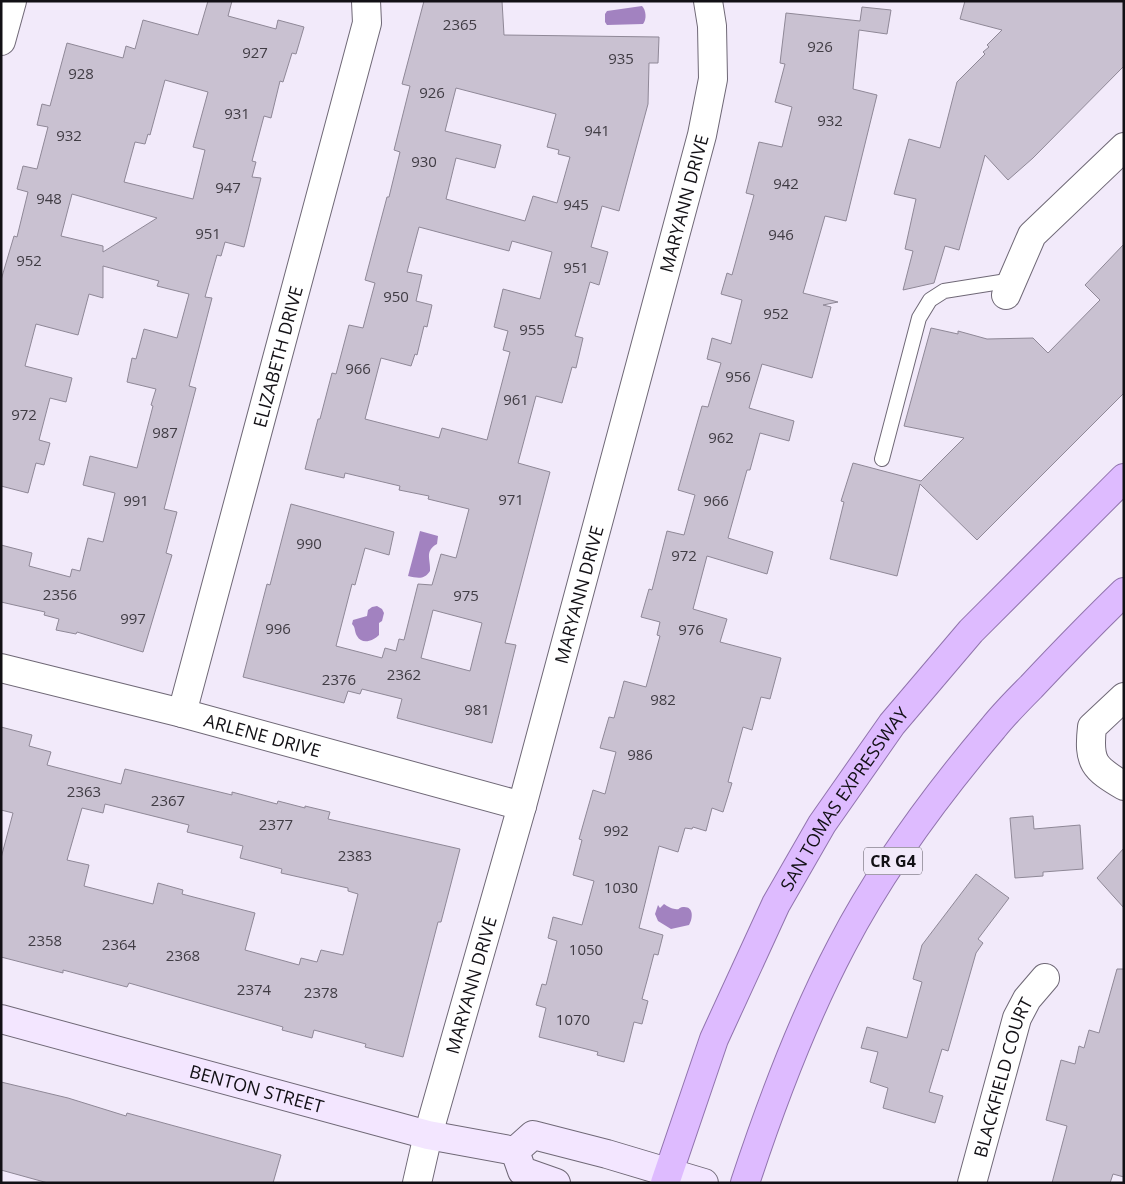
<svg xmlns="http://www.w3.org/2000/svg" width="1125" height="1184" viewBox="0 0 1125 1184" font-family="'Open Sans',sans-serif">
  <rect width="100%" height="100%" fill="#f2eafa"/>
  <g fill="#a282c0">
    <path d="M642,6C646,10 647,19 643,24L607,25L605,22V14L607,11Z"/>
    <path d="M420,531L438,536L437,544C424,551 431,560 430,571C424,580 418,578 408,576Z"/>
    <path d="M377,606L382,609L384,613L382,621L379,623V635C373,641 362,645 357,636C354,631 356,628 352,624L353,620L367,616L368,610L372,607Z"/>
    <path d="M664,904C667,906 672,909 675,909C681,910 677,908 683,907C694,906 693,918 689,925L671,929L658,921L655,914L658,905L660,908Z"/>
  </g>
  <g fill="#c9c1d1" stroke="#8f8897" fill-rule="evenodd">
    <path d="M208,1H232L228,16L276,29L278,20L304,27L296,54L292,53L283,82L280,81L271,118L264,116L252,161L256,162L252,177L261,178L244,247L225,242L221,256L217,255L205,297L212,298L189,386L196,388L164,509L177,512L166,553L172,555L143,652L77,632L76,634L56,630L59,619L44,615L45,612L1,602V545L32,553L29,566L70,577L72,569L80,571L88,538L103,542L115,493L83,485L90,456L137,468L153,406L151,405L156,389L127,382L132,358L136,359L144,329L177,338L189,294L157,286L159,281L103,266V298L89,294L78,335L36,324L25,366L72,378L66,402L50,398L39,440L50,443L44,465L36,463L28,493L1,486V280L14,236L17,237L28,192L17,189L23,166L37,169L48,127L37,125L42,104L50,106L67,43L123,58L126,46L135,49L143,20L198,35ZM165,80L208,92L193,147L205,150L193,199L124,182L135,142L145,144L148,134L150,135ZM72,194L157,218L103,252V246L61,236Z"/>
    <path d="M424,1H502L504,35L659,37L658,63H649L648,104L619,211L602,206L591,247L608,252L599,285L590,282L575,336L583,338L576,368L572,367L562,403L536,396L518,463L550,472L505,643L516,645L492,743L397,718L402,699L362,689L360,694L348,691L344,703L243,677L267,584L270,585L291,504L394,532L389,555L365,548L355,585L352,584L336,646L382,658L385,648L396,651L399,639L404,640L418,584L432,585L441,554L456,558L469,509L428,499L429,496L399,490L400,486L345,473L344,478L305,469L318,419H320L332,373L336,374L349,325L363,328L375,283L365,280L387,197H389L400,152L394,150L410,86L402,84ZM456,88L556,114L547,147L559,150L558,154L570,157L557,203L533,196L525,221L446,199L456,158L495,168L501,145L445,131ZM419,227L509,251L512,241L552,252L540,299L503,289L494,327L508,331L503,350L510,352L487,440L442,428L439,438L365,419L381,358L411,366L415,354L417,355L424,326L427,327L432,305L416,301L422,275L407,272ZM433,610L482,623L470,671L421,658Z"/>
    <polygon points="965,1 1124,1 1124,66 1033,158 1008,180 985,155 959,250 945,246 934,283 903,290 913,251 905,249 916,199 894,194 909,139 940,148 957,82 985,54 983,52 989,47 987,45 1002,30 960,19"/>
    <polygon points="862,7 891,10 887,34 859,30 853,89 877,95 846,221 825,216 803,293 838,302 823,305 831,307 812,378 762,364 749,408 794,421 789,441 760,433 750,470 747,470 728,538 773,552 767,574 707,556 693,609 727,619 720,642 781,658 770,699 761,697 752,730 743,727 728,782 732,783 723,812 712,808 706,831 693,827 692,829 685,828 678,852 659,846 639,928 663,935 658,955 654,954 648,977 642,999 648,1001 642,1024 634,1022 624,1062 597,1055 598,1052 539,1037 546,1008 536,1005 542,984 546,985 557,941 548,938 553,917 582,925 594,881 573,875 582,840 579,839 593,790 605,794 616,752 600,748 609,717 614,718 624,681 646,687 660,636 657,635 660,622 641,617 649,589 652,590 667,531 684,535 695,495 678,490 702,406 708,407 721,363 707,359 712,338 731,344 742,300 721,294 727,273 732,275 754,195 746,193 759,142 782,147 792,107 775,102 785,64 780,63 786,13 860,21"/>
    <polygon points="1124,244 1124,393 977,540 920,484 897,576 830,559 844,502 841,501 853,463 921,481 964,438 904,426 931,328 958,334 958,331 987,339 1033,338 1048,353 1100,300 1085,285"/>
    <path d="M1,727L32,735L29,746L51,752L47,765L121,784L125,769L232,795V792L277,804L278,801L305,808V806L330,812L328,819L460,849L441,922H438L403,1057L365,1047L366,1044L314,1030L312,1038L282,1030L283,1027L129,983L127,987L63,970V973L1,957V858L13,813L1,810ZM105,804L189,825L187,832L243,846L240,858L282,869L281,873L348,888V891L358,894L343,955L321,950L317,962L301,958L299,965L245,950L255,913L182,894L183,890L158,883L153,904L84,886L89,865L67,860L82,808L103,813Z"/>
    <polygon points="1033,816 1034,829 1080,825 1083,869 1043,872 1043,876 1015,878 1010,818"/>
    <polygon points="1124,848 1124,908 1097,878"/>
    <polygon points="976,874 1009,898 978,939 983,943 976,953 948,1051 942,1049 929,1092 943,1096 935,1123 883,1108 888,1088 870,1082 878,1052 861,1048 867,1027 907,1038 922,982 913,979 922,945"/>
    <polygon points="1117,969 1124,969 1124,1177 1113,1174 1110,1183 1052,1183 1067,1126 1046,1120 1061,1060 1075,1064 1079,1046 1084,1048 1089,1030 1099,1033"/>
    <polygon points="1,1082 68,1098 126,1116 127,1113 281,1155 273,1183 48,1183 1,1170"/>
  </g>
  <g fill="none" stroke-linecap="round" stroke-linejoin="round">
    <defs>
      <polyline id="service" points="882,459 919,318 930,300 944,291 1013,280"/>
      <g id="minor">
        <polyline points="1,41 12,1"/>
        <polyline points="1006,295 1032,235 1124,147"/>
        <path id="s1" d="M1,668L182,713L522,806"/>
        <path d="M1124,697L1092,727C1088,763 1094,768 1124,786"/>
        <path id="s2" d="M182,713L367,23L366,1"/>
        <path id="s3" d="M428,1135L522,806L702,135L713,79L712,26L708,1"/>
        <path id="s4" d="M972,1183L1017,1018L1027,999L1045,978"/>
      </g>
      <polyline id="tertiary" points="417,1183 428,1135"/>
      <g id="secondary">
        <path id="s5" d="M1,1019L428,1135L515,1151"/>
        <polyline points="515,1151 533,1135 607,1154 704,1183"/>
        <polyline points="515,1151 522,1171 556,1183"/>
      </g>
      <g id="trunk">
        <path id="s6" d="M665,1183L714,1039L776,904L822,824L892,724L971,631L1124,478"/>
        <path d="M745,1183C772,1101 802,1021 842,945C882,868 937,794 993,728C1005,713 1018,700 1031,687C1062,654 1092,623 1124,592"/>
      </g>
    </defs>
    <use href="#service" stroke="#6f6876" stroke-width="16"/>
    <use href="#minor" stroke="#6f6876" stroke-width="30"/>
    <use href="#tertiary" stroke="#6f6876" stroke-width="30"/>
    <use href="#secondary" stroke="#6f6876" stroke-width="30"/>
    <use href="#trunk" stroke="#9174ad" stroke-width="30"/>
    <use href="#service" stroke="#fff" stroke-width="14"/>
    <use href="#minor" stroke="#fff" stroke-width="28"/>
    <use href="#tertiary" stroke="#fff" stroke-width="28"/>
    <use href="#secondary" stroke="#f3e6ff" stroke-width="28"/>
    <use href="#trunk" stroke="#debbff" stroke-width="28"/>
  </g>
  <g text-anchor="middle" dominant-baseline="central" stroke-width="4" stroke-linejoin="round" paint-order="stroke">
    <g font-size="15" fill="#403c44">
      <text x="460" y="24">2365</text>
      <text x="820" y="46">926</text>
      <text x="255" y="52">927</text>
      <text x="621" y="58">935</text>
      <text x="81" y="73">928</text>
      <text x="432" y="92">926</text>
      <text x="237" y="113">931</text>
      <text x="830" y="120">932</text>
      <text x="597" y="130">941</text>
      <text x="69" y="135">932</text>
      <text x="424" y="161">930</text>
      <text x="786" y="183">942</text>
      <text x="228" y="187">947</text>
      <text x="49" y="198">948</text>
      <text x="576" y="204">945</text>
      <text x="208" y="233">951</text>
      <text x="781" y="234">946</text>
      <text x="29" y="260">952</text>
      <text x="576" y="267">951</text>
      <text x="396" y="296">950</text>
      <text x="776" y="313">952</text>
      <text x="532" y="329">955</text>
      <text x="358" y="368">966</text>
      <text x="738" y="376">956</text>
      <text x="516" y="399">961</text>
      <text x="24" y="414">972</text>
      <text x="165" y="432">987</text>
      <text x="721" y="437">962</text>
      <text x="511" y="499">971</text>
      <text x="136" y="500">991</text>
      <text x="716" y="500">966</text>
      <text x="309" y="543">990</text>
      <text x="684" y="555">972</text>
      <text x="60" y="594">2356</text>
      <text x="466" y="595">975</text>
      <text x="133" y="618">997</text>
      <text x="278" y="628">996</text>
      <text x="691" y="629">976</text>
      <text x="404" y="674">2362</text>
      <text x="339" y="679">2376</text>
      <text x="663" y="699">982</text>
      <text x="477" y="709">981</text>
      <text x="640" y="754">986</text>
      <text x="84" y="791">2363</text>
      <text x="168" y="800">2367</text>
      <text x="276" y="824">2377</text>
      <text x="616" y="830">992</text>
      <text x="355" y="855">2383</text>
      <text x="621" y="887">1030</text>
      <text x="45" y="940">2358</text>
      <text x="119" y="944">2364</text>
      <text x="586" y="949">1050</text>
      <text x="183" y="955">2368</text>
      <text x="254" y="989">2374</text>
      <text x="321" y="992">2378</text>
      <text x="573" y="1019">1070</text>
    </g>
    <rect fill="#f2eafa" stroke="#55515a" stroke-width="1" x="864" y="847.5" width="58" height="27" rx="4"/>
    <g font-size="16" font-weight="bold" fill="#121015">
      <text x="893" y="861">CR G4</text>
    </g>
    <g font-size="18" fill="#121015" stroke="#f2eafa">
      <text stroke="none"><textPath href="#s3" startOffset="966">MARYANN DRIVE</textPath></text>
      <text stroke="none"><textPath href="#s2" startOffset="369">ELIZABETH DRIVE</textPath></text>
      <text stroke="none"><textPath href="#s3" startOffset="561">MARYANN DRIVE</textPath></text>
      <text stroke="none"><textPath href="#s1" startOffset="270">ARLENE DRIVE</textPath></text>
      <text stroke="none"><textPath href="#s6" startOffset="426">SAN TOMAS EXPRESSWAY</textPath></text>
      <text stroke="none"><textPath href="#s3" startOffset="156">MARYANN DRIVE</textPath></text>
      <text stroke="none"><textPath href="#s4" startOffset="110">BLACKFIELD COURT</textPath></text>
      <text stroke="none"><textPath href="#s5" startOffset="265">BENTON STREET</textPath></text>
    </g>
  </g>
  <rect width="1125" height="1184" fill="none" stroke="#121015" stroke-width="5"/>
</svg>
